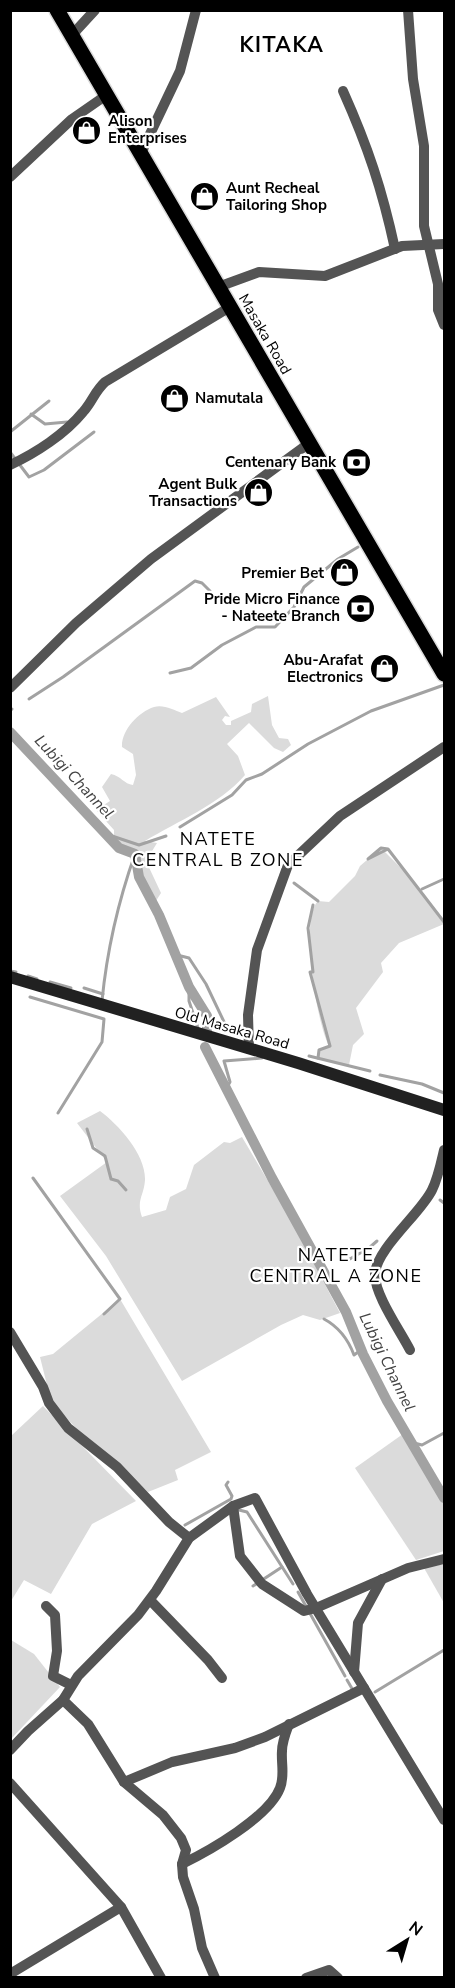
<svg xmlns="http://www.w3.org/2000/svg" width="455" height="1988" viewBox="0 0 455 1988" font-family="'Nunito Sans',sans-serif">
  <rect width="100%" height="100%" fill="#fff"/>
  <g fill="#dbdbdb">
    <path d="M268,696L272,725L279,738L288,739L291,745L283,752L274,748L249,723L227,744L238,756L245,775C219,805 178,821 145,841L157,843L146,861L161,893L154,904L139,877L135,854L119,848L114,841V830L96,810L110,801L102,787L111,774C121,776 124,784 133,785L136,775L133,754L122,747C121,731 138,712 154,707C163,704 174,710 182,713L216,697L230,717L225,716L222,720L226,725H231V721L251,712L252,704Z"/>
    <path d="M381,848L402,869V866L444,924L399,943L381,963L383,972L356,1008L364,1034L353,1045L349,1065L318,1058L319,1050L329,1046C317,1024 299,919 318,901L329,902L355,876L360,866Z"/>
    <path d="M100,1111C119,1125 146,1155 145,1180C144,1196 136,1200 142,1217L166,1210L170,1197L186,1189L194,1165L224,1142L230,1143L242,1137L288,1215L340,1313L320,1320L303,1315L281,1325L182,1381L106,1256L60,1196L107,1162L77,1123Z"/>
    <polygon points="120,1299 211,1452 175,1470 178,1480 148,1492 86,1439 51,1401 40,1357 53,1354"/>
    <polygon points="43,1406 136,1501 92,1524 51,1594 24,1580 11,1601 11,1436"/>
    <polygon points="403,1434 444,1502 444,1551 416,1560 355,1468"/>
    <polygon points="444,1564 444,1603 424,1568"/>
    <polygon points="11,1640 34,1654 60,1687 11,1739"/>
  </g>
  <g fill="none" stroke-linecap="round" stroke-linejoin="round">
    <g stroke="#a2a2a2" stroke-width="3">
      <polyline points="31,414 45,424 67,422"/>
      <polyline points="10,432 49,401"/>
      <polyline points="10,452 29,477 44,470 94,432"/>
      <polyline points="170,673 191,668 222,645 256,627 275,627 294,607 304,587 338,559 358,547"/>
      <polyline points="29,699 63,677 195,581 202,583 210,591"/>
      <polyline points="10,711 12,709"/>
      <polyline points="180,827 232,795 246,780 262,774 308,744 371,711 444,685"/>
      <polyline points="109,835 139,845 166,836"/>
      <polyline points="388,849 368,859 381,848 388,849 444,922"/>
      <polyline points="294,883 318,901"/>
      <polyline points="422,889 444,879"/>
      <polyline points="313,905 308,928 313,972 310,972 330,1046 319,1050 318,1058"/>
      <polyline points="177,955 189,958 206,984 226,1026"/>
      <polyline points="10,971 16,972"/>
      <polyline points="28,976 37,979"/>
      <polyline points="50,982 71,988"/>
      <polyline points="189,987 189,1001 198,1028"/>
      <polyline points="84,988 103,994"/>
      <polyline points="30,997 104,1019 102,1042 58,1113"/>
      <path d="M102,1001C107,950 118,902 135,854"/>
      <polyline points="309,1056 370,1071"/>
      <polyline points="380,1075 422,1084 444,1093"/>
      <polyline points="226,1089 230,1082 224,1061 262,1058"/>
      <polyline points="87,1129 93,1148 105,1156 111,1179 118,1181 126,1190"/>
      <polyline points="33,1178 120,1299 104,1314"/>
      <polyline points="440,1200 444,1203"/>
      <polyline points="348,1260 369,1248 377,1241"/>
      <path d="M324,1319C339,1327 348,1339 354,1355L361,1350"/>
      <polyline points="410,1442 422,1445 444,1433"/>
      <polyline points="239,1510 247,1512 293,1584"/>
      <polyline points="185,1525 231,1499 232,1496 226,1485 228,1482"/>
      <polyline points="253,1586 282,1567"/>
      <polyline points="298,1592 345,1676"/>
      <polyline points="347,1680 354,1692"/>
      <polyline points="375,1692 444,1650"/>
    </g>
    <g stroke="#a2a2a2" stroke-width="10">
      <polyline points="10,732 119,848 135,854 139,877 159,915 189,987 207,1016 207,1030"/>
      <polyline points="205,1047 272,1178 346,1312 363,1354 387,1401 444,1498"/>
    </g>
    <defs>
      <polyline id="primary" points="57,10 444,674"/>
    </defs>
    <use href="#primary" stroke="#dbdbdb" stroke-width="18"/>
    <g stroke="#545454" stroke-width="10">
      <polyline points="408,10 413,79 424,146 424,226 438,284 438,310 444,325"/>
      <polyline points="72,35 95,10"/>
      <path d="M343,91C368,147 382,189 395,249"/>
      <polyline points="141,153 180,71 196,10"/>
      <polyline points="10,177 72,119 108,94"/>
      <polyline points="218,287 259,272 325,276 402,246 444,244"/>
      <path d="M10,465C36,453 65,434 83,412C92,402 95,391 105,382L230,307"/>
      <polyline points="10,688 76,623 151,559 308,444"/>
      <polyline points="249,1049 248,1015 257,950 288,865 340,816 444,747"/>
      <polyline points="10,1332 43,1387 49,1403 68,1428 117,1467 169,1522 189,1538"/>
      <path d="M410,1350C401,1332 374,1294 375,1274C376,1249 421,1213 432,1190C438,1178 441,1163 444,1150"/>
      <polyline points="233,1506 240,1556 262,1584 304,1611 316,1608 408,1568 444,1559"/>
      <polyline points="150,1600 208,1660 222,1678"/>
      <polyline points="46,1606 55,1615 57,1651 53,1676 71,1685"/>
      <polyline points="354,1672 358,1623 382,1579"/>
      <polyline points="63,1700 88,1724 124,1782 163,1815 181,1838 186,1850 182,1864 183,1877 194,1909 202,1948 215,1978"/>
      <polyline points="10,1750 28,1731 63,1700 78,1676 138,1615 156,1591 189,1538 233,1506 255,1498 307,1594 444,1820"/>
      <polyline points="124,1782 172,1762 235,1748 265,1737 364,1688"/>
      <polyline points="10,1783 121,1907 161,1978"/>
      <path d="M182,1864C209,1851 269,1817 280,1788C285,1776 281,1763 282,1751C282,1742 286,1732 289,1724"/>
      <polyline points="10,1974 121,1907"/>
      <polyline points="306,1978 329,1970 338,1978"/>
    </g>
    <polyline stroke="#212121" stroke-width="12" points="10,977 298,1063 444,1110"/>
    <use href="#primary" stroke="#000" stroke-width="15"/>
  </g>
  <defs>
    <symbol id="shop-disc" viewBox="-11 -11 22 22"><circle r="9.5" fill="#000" stroke="#fff"/><path d="M-5-2.5h2.3a2.7 3.5 0 0 1 5.4 0H5L5.5 6h-11ZM-1.5-2.5h3a1.5 2.3 0 0 0-3 0Z" fill="#fff"/></symbol>
    <symbol id="bank-disc" viewBox="-11 -11 22 22"><circle r="9.5" fill="#000" stroke="#fff"/><path d="M-6-4H6V4H-6ZM0-2.3a2.3 2.3 0 1 0 0 4.6a2.3 2.3 0 1 0 0-4.6Z" fill="#fff"/></symbol>
  </defs>
  <g fill-rule="evenodd">
    <use href="#shop-disc" x="70" y="114" width="33" height="33"/>
    <use href="#shop-disc" x="188" y="180" width="33" height="33"/>
    <use href="#shop-disc" x="158" y="382" width="33" height="33"/>
    <use href="#bank-disc" x="340" y="446" width="33" height="33"/>
    <use href="#shop-disc" x="242" y="476" width="33" height="33"/>
    <use href="#shop-disc" x="328" y="556" width="33" height="33"/>
    <use href="#bank-disc" x="344" y="592" width="33" height="33"/>
    <use href="#shop-disc" x="368" y="652" width="33" height="33"/>
  </g>
  <g text-anchor="middle" dominant-baseline="central" stroke-width="4.5" stroke-linejoin="round" paint-order="stroke">
    <g font-size="15" font-weight="bold" fill="#000" stroke="#fff" text-anchor="end">
      <text x="108" y="121" text-anchor="start">Alison<tspan x="108" dy="17">Enterprises</tspan></text>
      <text x="226" y="188" text-anchor="start">Aunt Recheal<tspan x="226" dy="17">Tailoring Shop</tspan></text>
      <text x="195" y="398" text-anchor="start">Namutala</text>
      <text x="336" y="462">Centenary Bank</text>
      <text x="237" y="484">Agent Bulk<tspan x="237" dy="17">Transactions</tspan></text>
      <text x="324" y="573">Premier Bet</text>
      <text x="340" y="599">Pride Micro Finance<tspan x="340" dy="17">- Nateete Branch</tspan></text>
      <text x="363" y="660">Abu-Arafat<tspan x="363" dy="17">Electronics</tspan></text>
    </g>
    <g font-size="15" fill="#000" stroke="#fff">
      <text transform="translate(265 334) rotate(60)">Masaka Road</text>
      <text transform="translate(232 1028) rotate(16)">Old Masaka Road</text>
    </g>
    <g font-size="16" font-style="italic" fill="#434343" stroke="#fff">
      <text transform="translate(74 777) rotate(47)">Lubigi Channel</text>
      <text transform="translate(387 1362) rotate(64)">Lubigi Channel</text>
    </g>
    <g font-size="18" letter-spacing="1.5" fill="#000" stroke="#fff">
      <text x="218" y="839">NATETE<tspan x="218" dy="21">CENTRAL B ZONE</tspan></text>
      <text x="336" y="1255">NATETE<tspan x="336" dy="21">CENTRAL A ZONE</tspan></text>
    </g>
    <g font-size="21" font-weight="bold" letter-spacing="1.5" fill="#000" stroke="#fff">
      <text x="282" y="45">KITAKA</text>
    </g>
  </g>
  <rect width="455" height="1988" fill="none" stroke="#000000" stroke-width="24"/>
  <g transform="translate(407 1940) rotate(37)" stroke="#ffffff" stroke-width="4.5" paint-order="stroke">
  <path d="M0-4.5L10 22L0 15L-10 22Z" fill="#000000"/>
  <text y="-9" font-size="16" font-weight="bold" text-anchor="middle" fill="#000000">N</text>
  </g>
</svg>
